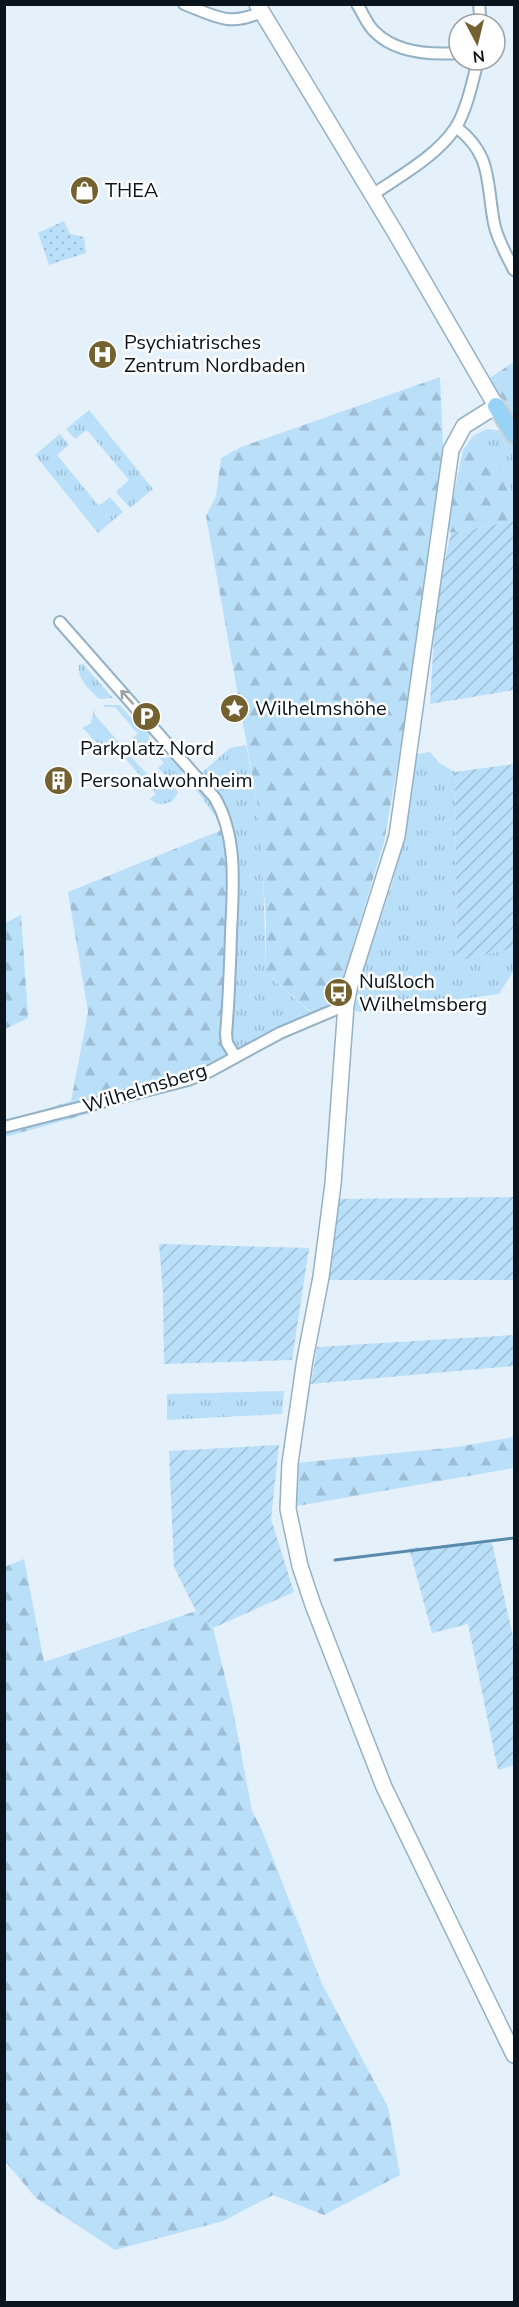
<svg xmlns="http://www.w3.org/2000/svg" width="519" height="2307" viewBox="0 0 519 2307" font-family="'Nunito Sans',sans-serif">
  <defs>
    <pattern id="grass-tufts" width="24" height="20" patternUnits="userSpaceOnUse" patternTransform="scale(1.5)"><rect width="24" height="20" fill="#b9dff9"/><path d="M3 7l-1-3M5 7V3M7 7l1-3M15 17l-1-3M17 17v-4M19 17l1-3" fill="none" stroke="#9ebed5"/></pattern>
    <pattern id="forest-firs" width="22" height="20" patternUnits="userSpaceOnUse" patternTransform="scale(1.5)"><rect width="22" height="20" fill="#b9dff9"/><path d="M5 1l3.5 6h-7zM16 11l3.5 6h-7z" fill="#9ebed5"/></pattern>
    <pattern id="park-dots" width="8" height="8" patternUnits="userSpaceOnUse" patternTransform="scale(1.5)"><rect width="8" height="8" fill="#b9dff9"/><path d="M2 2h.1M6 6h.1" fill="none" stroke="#9ebed5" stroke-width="1.8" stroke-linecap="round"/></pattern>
    <pattern id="garden-furrows" width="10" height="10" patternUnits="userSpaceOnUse" patternTransform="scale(1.5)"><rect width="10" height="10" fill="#b9dff9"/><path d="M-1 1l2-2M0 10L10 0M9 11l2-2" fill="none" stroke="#9ebed5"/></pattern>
  </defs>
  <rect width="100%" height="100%" fill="#e5f1fa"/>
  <g fill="url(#grass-tufts)">
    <polygon points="89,410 153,489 130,508 116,492 129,480 87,430 75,439 66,429"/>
    <polygon points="487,429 505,431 514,447 514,495 474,435"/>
    <polygon points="60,434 69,445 57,455 99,506 110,497 123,512 98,533 35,455"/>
    <path d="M83,664L113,698L99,699C90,689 77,680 79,665Z"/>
    <path d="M104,705H120L139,728L148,727L153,733L148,738L165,758L174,756L181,764L182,775L173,780L169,779L158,768L164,763C156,754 149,741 137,743L132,738L138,734L115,707H105Z"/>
    <path d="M95,706L94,714L124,748L129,743L133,747L131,757L157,784L176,789L178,793L172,801C164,805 157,806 150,799L156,794L117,749L107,755L83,728L91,723Z"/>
    <polygon points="246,745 259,813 263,868 266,973 320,1021 293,1032 237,1061 221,1051 229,866 224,829 191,782 230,748"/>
    <polygon points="430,752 439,763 455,772 457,961 514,948 514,970 499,994 360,1012 354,1010 365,964 393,881 408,813 417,754"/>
    <polygon points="284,1391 282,1414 167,1420 167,1394"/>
  </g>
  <g fill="url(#forest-firs)">
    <polygon points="514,362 514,423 488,379"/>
    <polygon points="440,377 443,445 405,723 384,842 335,1005 312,1013 266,973 266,921 259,813 206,516 216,496 221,458 241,447"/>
    <polygon points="474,435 514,495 514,521 451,533 447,527 463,450"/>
    <polygon points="224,829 229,866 221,1051 237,1061 195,1084 5,1137 4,1122 71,1101 88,1012 68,892"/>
    <polygon points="21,915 28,1018 5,1029 5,923"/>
    <polygon points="514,1437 514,1468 297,1506 297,1463 457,1447"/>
    <polygon points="24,1559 44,1662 196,1611 213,1628 232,1705 252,1811 261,1828 322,1984 388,2107 400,2175 324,2215 273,2195 223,2221 115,2250 36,2198 5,2161 4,1567"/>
  </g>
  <polygon fill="url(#park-dots)" points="64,221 70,234 84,237 86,253 49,265 38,233"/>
  <g fill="url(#garden-furrows)">
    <polygon points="514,521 514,690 430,704 436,600 451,533"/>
    <polygon points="514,764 514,948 457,961 455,772"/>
    <polygon points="514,1197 514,1280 328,1280 339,1199"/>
    <polygon points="159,1244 309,1248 292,1360 164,1364 163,1293"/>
    <polygon points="514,1335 514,1366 311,1384 317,1347"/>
    <polygon points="279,1445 271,1519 294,1592 213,1628 196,1611 174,1567 169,1451"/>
    <polygon points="492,1543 514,1641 514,1765 498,1770 468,1624 432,1633 409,1548"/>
  </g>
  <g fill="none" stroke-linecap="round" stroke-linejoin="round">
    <polyline stroke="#588aab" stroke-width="3" points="335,1560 514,1538"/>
    <defs>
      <g id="street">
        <path d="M184,4C215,16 229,27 261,12"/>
        <path d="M357,4C363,13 367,25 375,32C396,53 431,55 459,53"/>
        <polyline points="479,4 481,24"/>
        <path d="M456,127C493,155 486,182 494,223C497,239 507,256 514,270"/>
        <path d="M372,195C400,176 437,156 456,127C467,109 473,80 478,60"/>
        <path d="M60,622L215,798C238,838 233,887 231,933C230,967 229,1000 226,1034L227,1043L235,1056"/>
        <polyline points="4,1127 188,1080 210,1071 280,1033 346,1005"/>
      </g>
      <polyline id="secondary" points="257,4 395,232 496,406 464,426 451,450 397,836 350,985 346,1005 333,1184 321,1277 305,1359 290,1463 288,1509 300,1566 313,1605 384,1787 514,2055"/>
      <polyline id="primary" points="496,406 514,435"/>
    </defs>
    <use href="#street" stroke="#94b1c5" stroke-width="14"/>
    <use href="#secondary" stroke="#94b1c5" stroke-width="18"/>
    <use href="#primary" stroke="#ced0d2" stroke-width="20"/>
    <use href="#street" stroke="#fff" stroke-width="10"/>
    <use href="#secondary" stroke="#fff" stroke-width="15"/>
    <use href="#primary" stroke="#98d3f7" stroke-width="16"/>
  </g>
  <defs><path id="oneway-shaft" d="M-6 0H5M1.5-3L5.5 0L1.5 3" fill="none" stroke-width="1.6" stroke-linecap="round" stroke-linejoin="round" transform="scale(1.5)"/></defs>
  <use stroke="#9da1a4" href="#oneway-shaft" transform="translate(127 697) rotate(-132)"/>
  <defs>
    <symbol id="shop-disc" viewBox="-11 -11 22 22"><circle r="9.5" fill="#746130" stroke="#fff"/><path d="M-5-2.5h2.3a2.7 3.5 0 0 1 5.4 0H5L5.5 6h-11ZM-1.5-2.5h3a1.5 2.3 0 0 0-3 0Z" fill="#fff"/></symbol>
    <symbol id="hospital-disc" viewBox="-11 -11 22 22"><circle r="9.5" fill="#746130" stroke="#fff"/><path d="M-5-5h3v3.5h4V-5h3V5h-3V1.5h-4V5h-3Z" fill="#fff"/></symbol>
    <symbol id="sight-disc" viewBox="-11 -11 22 22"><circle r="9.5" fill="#746130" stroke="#fff"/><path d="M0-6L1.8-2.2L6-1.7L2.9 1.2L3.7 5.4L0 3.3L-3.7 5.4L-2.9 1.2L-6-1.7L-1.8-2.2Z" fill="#fff"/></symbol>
    <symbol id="parking-disc" viewBox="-11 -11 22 22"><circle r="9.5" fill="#746130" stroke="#fff"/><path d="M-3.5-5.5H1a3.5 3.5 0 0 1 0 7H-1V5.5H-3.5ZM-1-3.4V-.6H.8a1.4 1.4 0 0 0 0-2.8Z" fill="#fff"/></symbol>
    <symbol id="building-disc" viewBox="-11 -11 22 22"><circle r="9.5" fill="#746130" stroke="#fff"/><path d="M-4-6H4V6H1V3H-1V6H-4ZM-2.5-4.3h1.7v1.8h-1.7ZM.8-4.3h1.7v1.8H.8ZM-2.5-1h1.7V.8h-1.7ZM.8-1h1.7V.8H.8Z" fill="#fff"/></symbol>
    <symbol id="bus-disc" viewBox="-11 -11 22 22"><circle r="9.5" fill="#746130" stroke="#fff"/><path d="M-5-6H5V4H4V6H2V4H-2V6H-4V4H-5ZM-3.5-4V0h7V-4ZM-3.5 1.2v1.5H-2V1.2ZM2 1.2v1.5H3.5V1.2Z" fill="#fff"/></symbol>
  </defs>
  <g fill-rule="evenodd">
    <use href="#shop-disc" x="68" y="174" width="33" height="33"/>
    <use href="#hospital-disc" x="86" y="338" width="33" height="33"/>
    <use href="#sight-disc" x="218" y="692" width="33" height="33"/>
    <use href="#parking-disc" x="130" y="700" width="33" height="33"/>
    <use href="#building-disc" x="42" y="764" width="33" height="33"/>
    <use href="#bus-disc" x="322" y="976" width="33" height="33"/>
  </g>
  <g text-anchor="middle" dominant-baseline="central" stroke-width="5" stroke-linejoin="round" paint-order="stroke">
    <g font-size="20" fill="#0a141c" stroke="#fff" text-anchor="start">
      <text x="105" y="190">THEA</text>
      <text x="124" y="342">Psychiatrisches<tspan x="124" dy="23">Zentrum Nordbaden</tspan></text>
      <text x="255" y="708">Wilhelmshöhe</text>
      <text x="147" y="748" text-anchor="middle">Parkplatz Nord</text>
      <text x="80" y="780">Personalwohnheim</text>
      <text x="359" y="981">Nußloch<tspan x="359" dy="23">Wilhelmsberg</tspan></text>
    </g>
    <g font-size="20" fill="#0a141c" stroke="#fff">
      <text transform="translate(145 1088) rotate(-17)">Wilhelmsberg</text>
    </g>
  </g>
  <rect width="519" height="2307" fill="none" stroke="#0a141c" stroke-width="12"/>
  <g transform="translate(477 42) rotate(173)"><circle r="28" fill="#ffffff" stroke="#9da1a4" stroke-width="1.5"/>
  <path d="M0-4.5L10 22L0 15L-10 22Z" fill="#746130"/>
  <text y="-9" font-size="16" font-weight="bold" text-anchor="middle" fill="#0a141c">N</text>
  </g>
</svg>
